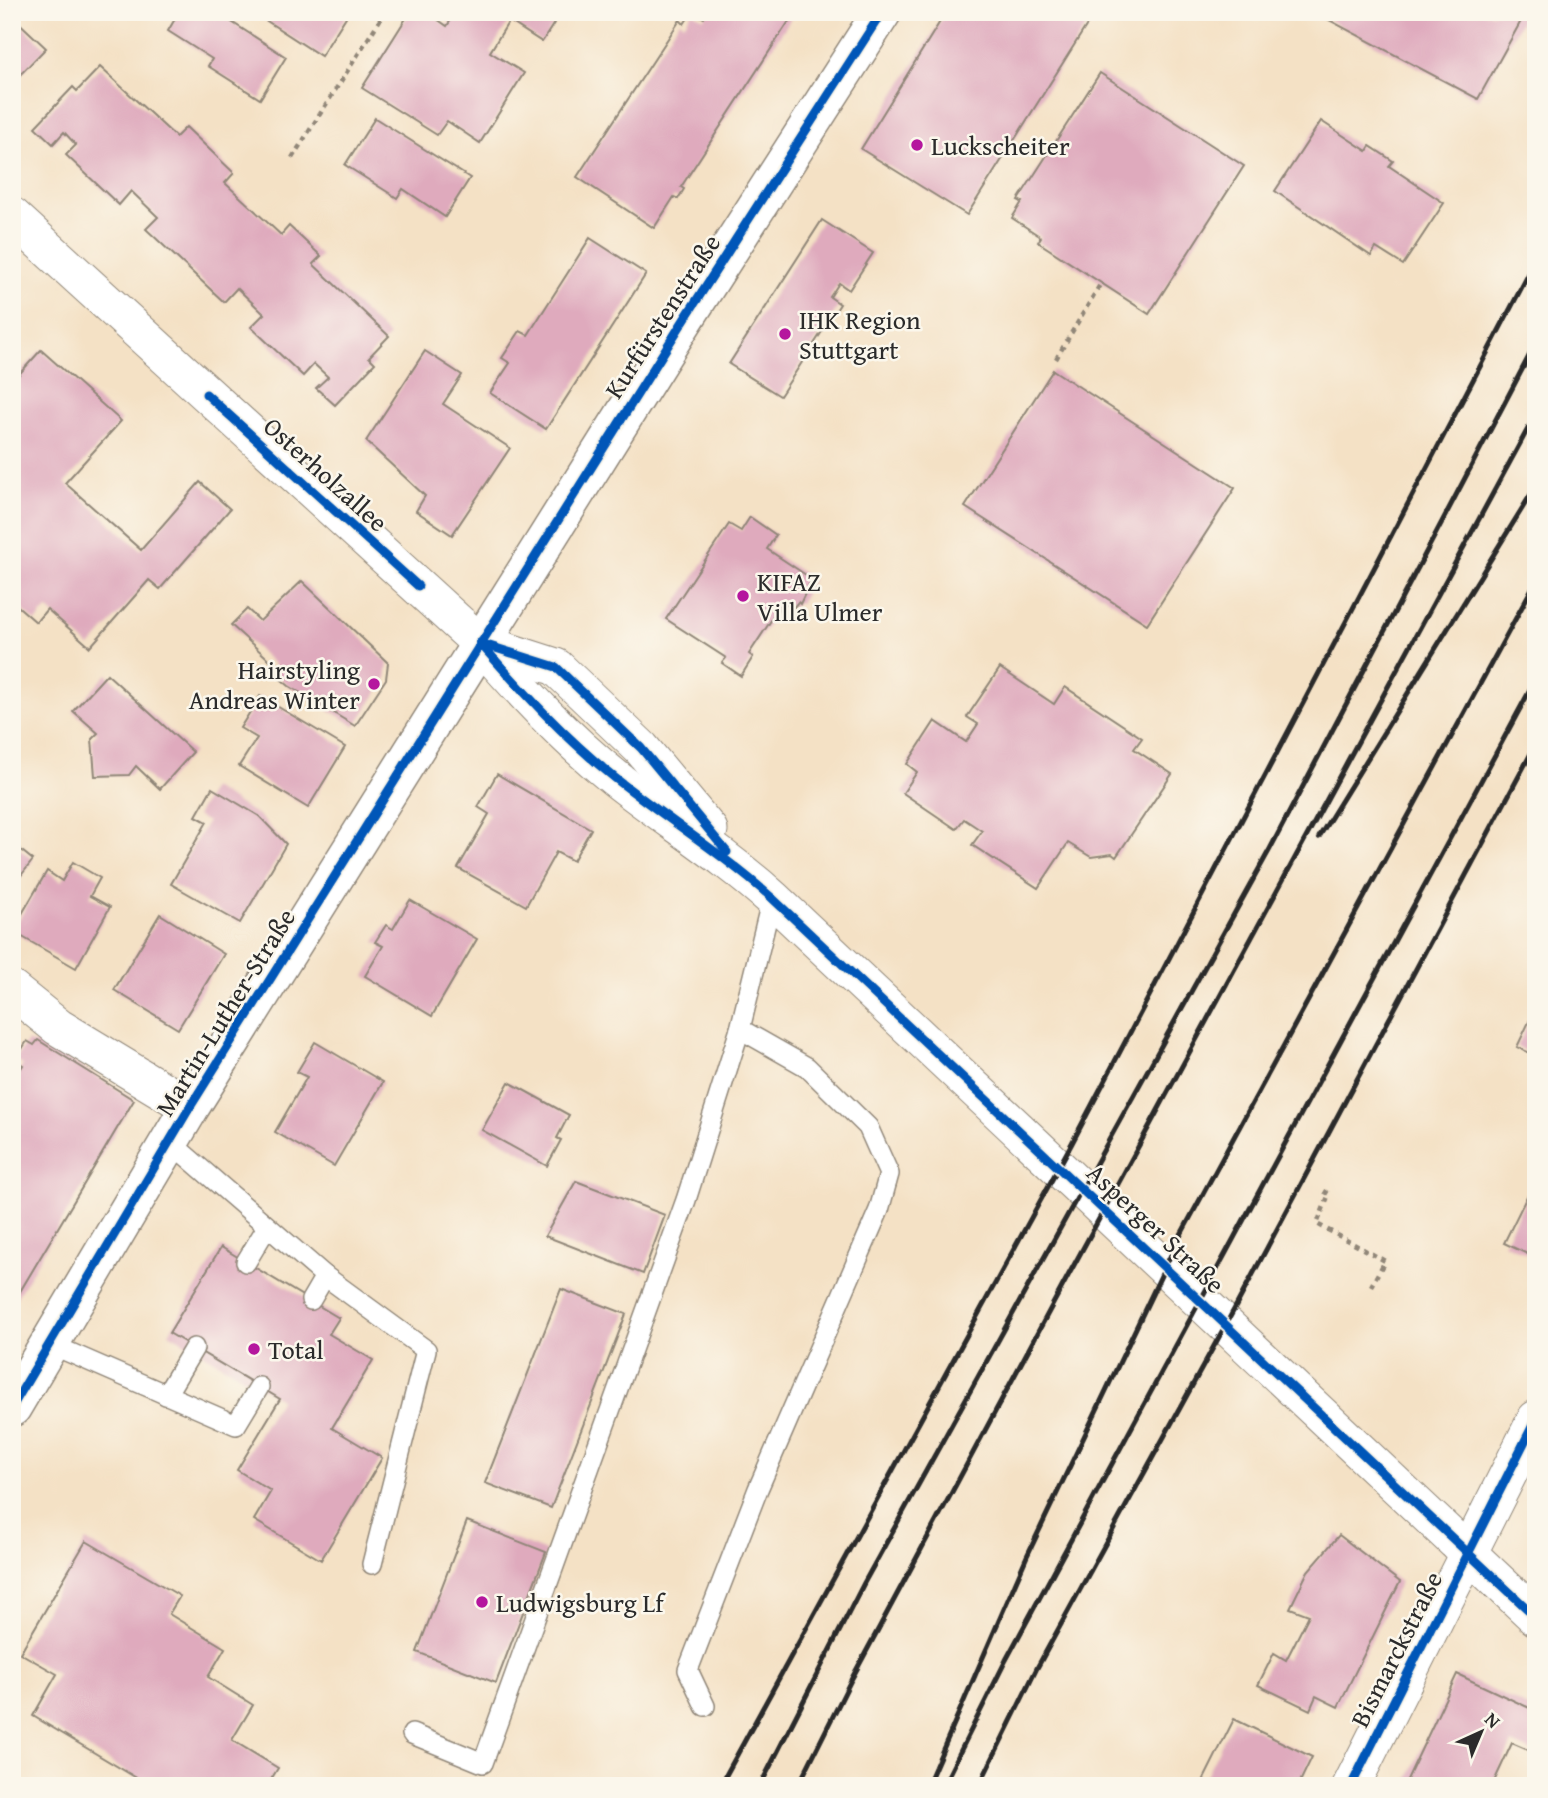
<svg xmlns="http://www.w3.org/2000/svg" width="1548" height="1798" viewBox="0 0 1548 1798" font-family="'Gentium Book Plus',serif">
  <rect width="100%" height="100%" fill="#fbf7ec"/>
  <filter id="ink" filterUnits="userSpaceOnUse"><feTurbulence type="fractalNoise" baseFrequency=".0143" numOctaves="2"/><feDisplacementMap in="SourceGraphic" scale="14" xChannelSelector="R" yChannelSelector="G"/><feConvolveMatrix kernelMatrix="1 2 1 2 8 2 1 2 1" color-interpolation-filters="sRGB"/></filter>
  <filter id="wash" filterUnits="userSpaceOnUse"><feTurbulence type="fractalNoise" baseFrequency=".00686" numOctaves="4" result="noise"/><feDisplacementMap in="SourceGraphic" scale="28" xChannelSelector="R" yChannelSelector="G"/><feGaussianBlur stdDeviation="1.57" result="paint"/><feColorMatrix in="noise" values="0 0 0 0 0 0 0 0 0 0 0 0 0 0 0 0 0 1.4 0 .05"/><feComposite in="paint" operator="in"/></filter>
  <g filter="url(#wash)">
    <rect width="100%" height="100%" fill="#f4e1c5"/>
    <g id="blocks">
      <g fill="#dfaabd">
        <polygon points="179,12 216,12 286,57 260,99 208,66 212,59 168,31"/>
        <polygon points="253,12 349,12 321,56"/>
        <polygon points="410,12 427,12 447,26 456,12 561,12 542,42 509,21 490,52 524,73 480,143 447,121 437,135 362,88"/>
        <polygon points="692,12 704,18 708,12 795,12 681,187 684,189 678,199 674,197 654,228 577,177 680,20 684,24"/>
        <polygon points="946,12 1095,12 967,215 861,149"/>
        <polygon points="1335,12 1412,14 1526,12 1478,99 1329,20"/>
        <polygon points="12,16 46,48 12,83"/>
        <polygon points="100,67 176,137 186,127 234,173 225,183 281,235 289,226 321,256 313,264 389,336 369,357 375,363 335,405 316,388 328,377 314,364 303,376 251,327 264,314 237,288 224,302 146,229 158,217 131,191 119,205 66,155 76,145 64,132 53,144 35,127 73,87 77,91"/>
        <polygon points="1100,73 1244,166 1149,314 1038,242 1041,237 1012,218 1022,202 1018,200"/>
        <polygon points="375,118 470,178 445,217 403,189 397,198 345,165"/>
        <polygon points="1321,121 1367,151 1370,146 1393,161 1389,166 1444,203 1403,265 1376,248 1371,256 1275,191"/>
        <polygon points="822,220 873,253 849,290 839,283 830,297 840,304 780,396 729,364"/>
        <polygon points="590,238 646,274 546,429 490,393 510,363 502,358 520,331 528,335"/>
        <polygon points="41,350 121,421 65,483 141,550 200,482 230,509 160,589 149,580 90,647 47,609 36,622 12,601 12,382"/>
        <polygon points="425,351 462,375 443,404 510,448 452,535 416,511 425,496 366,441"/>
        <polygon points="1053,370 1235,488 1147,624 965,507"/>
        <polygon points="750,517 776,535 767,549 812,579 800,604 798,602 793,608 783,602 749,654 753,657 741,676 722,663 726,658 666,619 729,524 741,531"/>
        <polygon points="302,581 388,663 386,679 355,726 289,686 270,670 275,665 231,625 247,609 260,621"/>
        <polygon points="1000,668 1054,704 1065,687 1142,738 1134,749 1172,774 1116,857 1112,854 1091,857 1068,843 1038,888 972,845 982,831 964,819 956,829 903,793 917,772 907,764 935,721 966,742 978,724 967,717"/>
        <polygon points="107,674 193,752 160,789 136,766 129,775 95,776 92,739 98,733 73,711"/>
        <polygon points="260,696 345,747 308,808 239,766 257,738 240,728"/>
        <polygon points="497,774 591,829 573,861 556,852 526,906 458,868 489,814 478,807"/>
        <polygon points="212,788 259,816 286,844 240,923 171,884 207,822 196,816"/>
        <polygon points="12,843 33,860 12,887"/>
        <polygon points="73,862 100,878 90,896 110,907 76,968 12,931 47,871 62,881"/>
        <polygon points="410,900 477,939 432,1016 365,976 383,946 375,942 386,925 393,929"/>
        <polygon points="160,914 224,954 178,1029 114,990"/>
        <polygon points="1536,1007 1536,1056 1517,1047"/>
        <polygon points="38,1040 134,1100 12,1305 12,1082 23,1065 15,1060 27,1041 34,1045"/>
        <polygon points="315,1042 383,1082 334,1166 275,1132 307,1077 297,1072"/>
        <polygon points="509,1082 569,1115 557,1138 561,1140 547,1166 482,1130"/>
        <polygon points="1536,1178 1536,1258 1504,1243"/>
        <polygon points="576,1181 665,1215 643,1274 545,1236"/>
        <polygon points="221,1247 339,1318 329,1334 373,1360 332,1428 382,1458 321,1560 254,1520 271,1491 237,1470 280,1399 169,1333"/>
        <polygon points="561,1289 626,1314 551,1508 485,1483"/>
        <polygon points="467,1521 546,1552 496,1683 417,1652"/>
        <polygon points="1339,1535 1400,1582 1338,1707 1316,1696 1310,1710 1258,1685 1274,1653 1286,1660 1309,1615 1290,1608 1308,1571"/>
        <polygon points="86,1541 180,1596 169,1614 225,1648 208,1677 253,1705 232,1740 278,1768 267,1786 150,1786 33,1716 57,1674 20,1653"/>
        <polygon points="1457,1674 1536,1711 1536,1751 1535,1753 1512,1743 1492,1786 1404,1786"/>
        <polygon points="1234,1719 1312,1757 1298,1786 1202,1783"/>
      </g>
    </g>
  </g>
  <g filter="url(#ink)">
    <use href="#blocks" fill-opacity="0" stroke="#908678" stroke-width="2"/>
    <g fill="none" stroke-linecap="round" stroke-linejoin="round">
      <defs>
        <g id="service">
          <polyline points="169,1141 325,1276 311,1300"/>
          <polyline points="246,1262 267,1227"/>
          <polyline points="325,1276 426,1350 372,1564"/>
          <polyline points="50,1344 236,1425 259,1387"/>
          <polyline points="166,1395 194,1348"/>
          <polyline points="705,1706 688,1670 758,1489 879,1210 889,1174 868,1127 807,1067 740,1029"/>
          <polyline points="412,1734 483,1763 686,1200 740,1029 772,898"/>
        </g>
        <g id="minor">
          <path d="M12,216L480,643C522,691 565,738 615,778C667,819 723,854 772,898L1536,1617"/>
          <polyline points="481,643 556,667 641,748 709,830"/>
          <polyline points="12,990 58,1027 190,1107"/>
          <polyline points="1351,1786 1536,1419"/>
        </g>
        <polyline id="tertiary" points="12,1407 190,1107 682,323 882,12"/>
      </defs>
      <use href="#service" stroke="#908678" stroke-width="22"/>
      <use href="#minor" stroke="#908678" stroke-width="39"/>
      <use href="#tertiary" stroke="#908678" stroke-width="41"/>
      <g stroke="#908678" stroke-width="4.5" stroke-dasharray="5 5" stroke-linecap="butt">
        <polyline points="292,158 385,12"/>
        <polyline points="1056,359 1101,283"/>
        <polyline points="1324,1191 1329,1194 1317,1224 1385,1261 1371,1286"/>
      </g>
      <use href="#service" stroke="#fff" stroke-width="19"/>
      <use href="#minor" stroke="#fff" stroke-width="37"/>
      <use href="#tertiary" stroke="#fff" stroke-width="38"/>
      <g stroke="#2b2b2b" stroke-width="5">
        <polyline points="1319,837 1536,486"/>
        <polyline points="720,1786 1072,1143 1536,260"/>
        <polyline points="760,1786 864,1583 1270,849 1536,343"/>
        <polyline points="798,1786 851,1680 1068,1276 1536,414"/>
        <polyline points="927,1786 1027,1556 1178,1240 1536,581"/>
        <polyline points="943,1786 1006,1660 1536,679"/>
        <polyline points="979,1786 1037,1668 1236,1306 1536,744"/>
      </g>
      <defs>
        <g id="cycleway">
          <polyline points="206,394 418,586"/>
          <path d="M480,643C522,691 565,738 615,778C667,819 723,854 772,898L1536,1617"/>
          <polyline points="480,643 556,667 641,748 727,852"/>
          <polyline points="12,1407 190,1107 682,323 882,12"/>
          <polyline points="1351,1786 1536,1419"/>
        </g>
      </defs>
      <use href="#cycleway" stroke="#fbf7ec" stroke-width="13"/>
      <use href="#cycleway" stroke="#0057b8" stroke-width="9"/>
    </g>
  </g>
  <g fill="#b5179e" stroke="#fbf7ec" stroke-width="2.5">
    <circle cx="917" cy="145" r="7"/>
    <circle cx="785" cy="334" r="7"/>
    <circle cx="743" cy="596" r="7"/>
    <circle cx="374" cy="684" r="7"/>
    <circle cx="254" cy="1349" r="7"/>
    <circle cx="482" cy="1602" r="7"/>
  </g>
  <g text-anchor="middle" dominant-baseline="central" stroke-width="5" stroke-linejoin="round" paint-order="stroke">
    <g font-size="26" fill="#2b2b2b" stroke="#fbf7ec" text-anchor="start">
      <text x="931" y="145">Luckscheiter</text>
      <text x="799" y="319">IHK Region<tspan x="799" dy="30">Stuttgart</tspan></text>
      <text x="757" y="581">KIFAZ<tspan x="757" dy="30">Villa Ulmer</tspan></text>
      <text x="360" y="669" text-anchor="end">Hairstyling<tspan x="360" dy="30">Andreas Winter</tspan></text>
      <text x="268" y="1349">Total</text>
      <text x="496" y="1602">Ludwigsburg Lf</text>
    </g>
    <g font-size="26" fill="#2b2b2b" stroke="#fbf7ec">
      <text transform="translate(662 316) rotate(-57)">Kurfürstenstraße</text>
      <text transform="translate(326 474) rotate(42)">Osterholzallee</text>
      <text transform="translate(225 1012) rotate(-58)">Martin-Luther-Straße</text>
      <text transform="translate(1156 1228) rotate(43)">Asperger Straße</text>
      <text transform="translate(1396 1649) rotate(-63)">Bismarckstraße</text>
    </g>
  </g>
  <rect width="1548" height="1798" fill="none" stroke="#fbf7ec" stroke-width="42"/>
  <g transform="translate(1481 1732) rotate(44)" stroke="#fbf7ec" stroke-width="5" paint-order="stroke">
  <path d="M0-5L12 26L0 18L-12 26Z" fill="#2b2b2b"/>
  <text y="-10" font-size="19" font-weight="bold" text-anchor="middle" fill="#2b2b2b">N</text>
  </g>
</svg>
